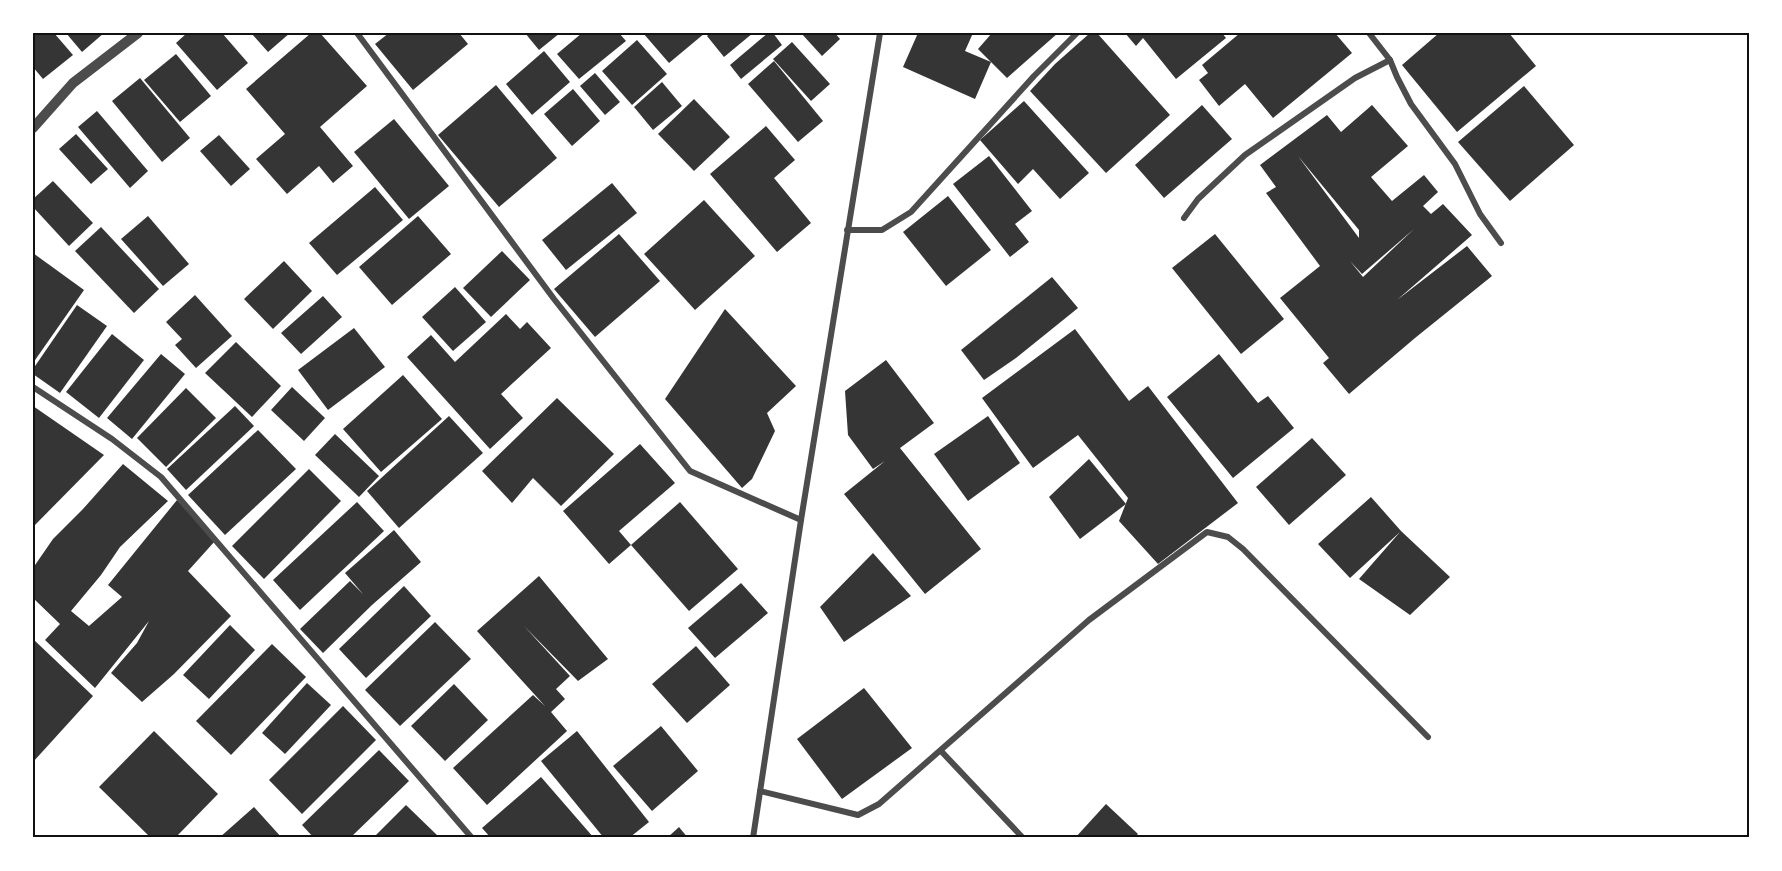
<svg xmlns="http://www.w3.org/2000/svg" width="1782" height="871" viewBox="0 0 1782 871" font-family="Mulish,sans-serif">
  <rect width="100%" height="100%" fill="#fff"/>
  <g fill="#353535" fill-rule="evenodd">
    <polygon points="33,33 54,33 73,55 43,79 33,67"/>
    <polygon points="66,33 104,33 82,52"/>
    <polygon points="187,33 222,33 248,63 217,90 176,43"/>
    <polygon points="251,33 290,33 268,52"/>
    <polygon points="311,33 320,33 367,86 320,127 353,166 333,183 319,166 287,194 256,159 285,134 246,89"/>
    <polygon points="389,33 459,33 468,44 413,90 375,44"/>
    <polygon points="525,33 560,33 539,50"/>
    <polygon points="582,33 619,33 626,41 579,79 557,54"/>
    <polygon points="643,33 705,33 669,63"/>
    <polygon points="710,33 753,33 724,57 707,36"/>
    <polygon points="768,33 773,33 782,45 741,79 730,65"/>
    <polygon points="801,33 835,33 840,39 822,56"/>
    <polygon points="918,33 973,33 965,51 991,62 978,49 992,33 1058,33 1007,78 991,62 975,99 903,67"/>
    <polygon points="1090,33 1097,33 1170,115 1106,173 1030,91 1055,64"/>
    <polygon points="1125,33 1222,33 1226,38 1176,79 1143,38 1136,46"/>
    <polygon points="1240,33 1309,33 1311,35 1314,33 1335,33 1352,53 1273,118 1245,84 1219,106 1199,80 1208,73 1202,65"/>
    <polygon points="1439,33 1509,33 1536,66 1457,132 1402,65"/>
    <polygon points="637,40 667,74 632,105 602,71"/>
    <polygon points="792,42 830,84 811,101 773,59"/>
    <polygon points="544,51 570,82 532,115 506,84"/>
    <polygon points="176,54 211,96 180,122 144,80"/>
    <polygon points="774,61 823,121 798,142 748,84"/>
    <polygon points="595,73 620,102 605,115 580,86"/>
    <polygon points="140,78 190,138 162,162 112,101"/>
    <polygon points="662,82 682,106 653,130 634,107"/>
    <polygon points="496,85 557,158 499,207 438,135"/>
    <polygon points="1524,86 1574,145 1510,201 1458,142"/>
    <polygon points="573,89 600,121 572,146 544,114"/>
    <polygon points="694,99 730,137 694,171 658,134"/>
    <polygon points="1024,101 1089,173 1060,199 1033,169 1018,184 980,140"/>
    <polygon points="1202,105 1232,139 1164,198 1135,165"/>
    <path d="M1372,105L1408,146L1371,177L1392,201L1424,175L1438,192L1423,206L1431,214L1443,204L1472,235L1397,300L1467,246L1492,276L1415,338L1349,394L1323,363L1329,358L1280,298L1320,266L1266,193L1276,187L1260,165L1327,115L1341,132ZM1298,156L1359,230V238ZM1414,229L1363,277L1350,261L1362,274Z"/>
    <polygon points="97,111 148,171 130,188 78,127"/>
    <polygon points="394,119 449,186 409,219 354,152"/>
    <polygon points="766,126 795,160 774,178 811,223 777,252 710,174"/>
    <polygon points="76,134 108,169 91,184 59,149"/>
    <polygon points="219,135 250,169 231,186 200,151"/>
    <polygon points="989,156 1032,211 1015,224 1029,242 1010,257 953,184"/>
    <polygon points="53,181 93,223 69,246 33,207 33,199"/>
    <polygon points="612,183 637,213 566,270 542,240"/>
    <polygon points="375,187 403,220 337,275 309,243"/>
    <polygon points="948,196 991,250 946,286 903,232"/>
    <polygon points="704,200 755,256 695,310 644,254"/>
    <polygon points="148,216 189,264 163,286 121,239"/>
    <polygon points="418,216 451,254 392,305 359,267"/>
    <polygon points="101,227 159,289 134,313 75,251"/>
    <polygon points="619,234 660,281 595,337 554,289"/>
    <polygon points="1215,234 1284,319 1241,354 1172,268"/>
    <polygon points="502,251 530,280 491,317 463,288"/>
    <polygon points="33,253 84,290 33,363"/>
    <polygon points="284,261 312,291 273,329 244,299"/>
    <polygon points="1052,277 1078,308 1016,358 984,380 961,350"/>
    <polygon points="455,287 486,322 453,351 422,317"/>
    <polygon points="195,295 232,336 196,368 175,345 182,339 166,322"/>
    <polygon points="323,296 342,317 301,354 281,333"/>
    <polygon points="77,305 107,326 60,393 33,374 33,369"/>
    <polygon points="725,309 796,386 767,413 775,431 752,479 742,488 665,399"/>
    <polygon points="506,314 520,329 527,322 551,348 501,394 523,418 490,449 407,357 431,335 455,362"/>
    <polygon points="354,328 385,367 328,410 298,370"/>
    <polygon points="1075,329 1129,401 1148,386 1238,503 1158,564 1119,521 1128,498 1078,435 1033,468 982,398"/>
    <polygon points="112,334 144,360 99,418 66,392"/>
    <polygon points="236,342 281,386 252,417 205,373"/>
    <polygon points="161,354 185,374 132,439 107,418"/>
    <polygon points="1219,354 1258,403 1268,396 1294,428 1233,478 1167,397"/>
    <polygon points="886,360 934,423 900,448 981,549 925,594 844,494 885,461 873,469 848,435 845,391"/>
    <polygon points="403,375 442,419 381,472 343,429"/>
    <polygon points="292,387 325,418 304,441 271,410"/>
    <polygon points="186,388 216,418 166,467 137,438"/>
    <polygon points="557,398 614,454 561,506 533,478 512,503 482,471"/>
    <polygon points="33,406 104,455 33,527"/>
    <polygon points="235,406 254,426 186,490 167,469"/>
    <polygon points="449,416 483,453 399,528 367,491"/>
    <polygon points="988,416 1020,463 968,501 934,454"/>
    <polygon points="258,430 296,469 225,535 188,495"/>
    <polygon points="335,434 379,476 359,497 315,455"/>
    <polygon points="1312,438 1346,475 1289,525 1256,487"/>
    <polygon points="640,444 675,483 619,531 631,545 609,564 563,511"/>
    <polygon points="1089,459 1126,504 1080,539 1049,497"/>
    <polygon points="123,464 168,501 120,547 101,575 71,611 89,626 122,597 108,585 177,500 215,541 188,571 231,616 174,674 142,702 111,673 137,643 149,621 95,688 45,640 60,624 33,598 33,568 53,539 83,509"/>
    <polygon points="309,469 341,501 264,579 232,546"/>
    <polygon points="1371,497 1401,531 1450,577 1410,615 1359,579 1400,532 1350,578 1318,544"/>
    <polygon points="357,502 384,531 300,610 273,580"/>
    <polygon points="680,502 738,569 689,611 631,545"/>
    <polygon points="394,530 421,562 372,605 323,653 300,629 350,581 363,594 345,573"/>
    <polygon points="873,553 911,596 844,642 820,607"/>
    <polygon points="539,576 608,659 578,681 524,626 570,676 556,689 565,699 551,712 567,731 487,805 453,768 533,695 545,706 477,631"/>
    <polygon points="741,583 768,613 715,658 688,628"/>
    <polygon points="404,586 431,616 366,678 339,649"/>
    <polygon points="435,622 471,659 400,726 365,690"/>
    <polygon points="230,625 255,650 209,699 183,675"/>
    <polygon points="33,639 93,696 33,762"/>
    <polygon points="272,644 306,677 231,755 196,721"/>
    <polygon points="696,646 730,685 687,723 652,684"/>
    <polygon points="307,683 331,705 285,754 262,733"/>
    <polygon points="454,684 488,720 445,761 411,726"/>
    <polygon points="864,688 912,748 842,799 797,739"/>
    <polygon points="343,706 376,740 302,814 269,780"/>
    <polygon points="661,726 698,771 652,811 613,766"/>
    <polygon points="154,731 218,794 175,838 151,838 99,787"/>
    <polygon points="577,731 649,822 629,838 604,838 541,761"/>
    <polygon points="379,750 409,781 350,838 314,838 302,825"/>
    <polygon points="541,777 594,838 491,838 482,828"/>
    <polygon points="1106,804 1138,834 1134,838 1075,838"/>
    <polygon points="406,805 440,838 373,838"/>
    <polygon points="254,807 282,838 219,838"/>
    <polygon points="679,827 688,838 667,838"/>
  </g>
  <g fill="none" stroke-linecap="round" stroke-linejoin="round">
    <g stroke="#4c4c4c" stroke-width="6">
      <polyline points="357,33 554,299 690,471 801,520"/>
      <polyline points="1369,33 1390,60 1397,77 1411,104 1455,164 1480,214 1501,243"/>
      <polyline points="1184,218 1198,199 1245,155 1355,78 1390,60"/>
      <polyline points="847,230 882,230 911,212 1034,76 1077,33"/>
      <polyline points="33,387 112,439 161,477 472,838"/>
      <polyline points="941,751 1023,838"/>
      <polyline points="760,791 858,815 879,804 1089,620 1207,532 1228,537 1243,549 1428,737"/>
      <polyline points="753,838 801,520 880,33"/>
    </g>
    <polyline stroke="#4c4c4c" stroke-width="10" points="33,128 73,83 138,33"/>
  </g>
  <rect width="1782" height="871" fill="none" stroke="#ffffff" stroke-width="69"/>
  <rect x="34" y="34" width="1714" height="802" fill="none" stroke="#111" stroke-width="2"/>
</svg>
